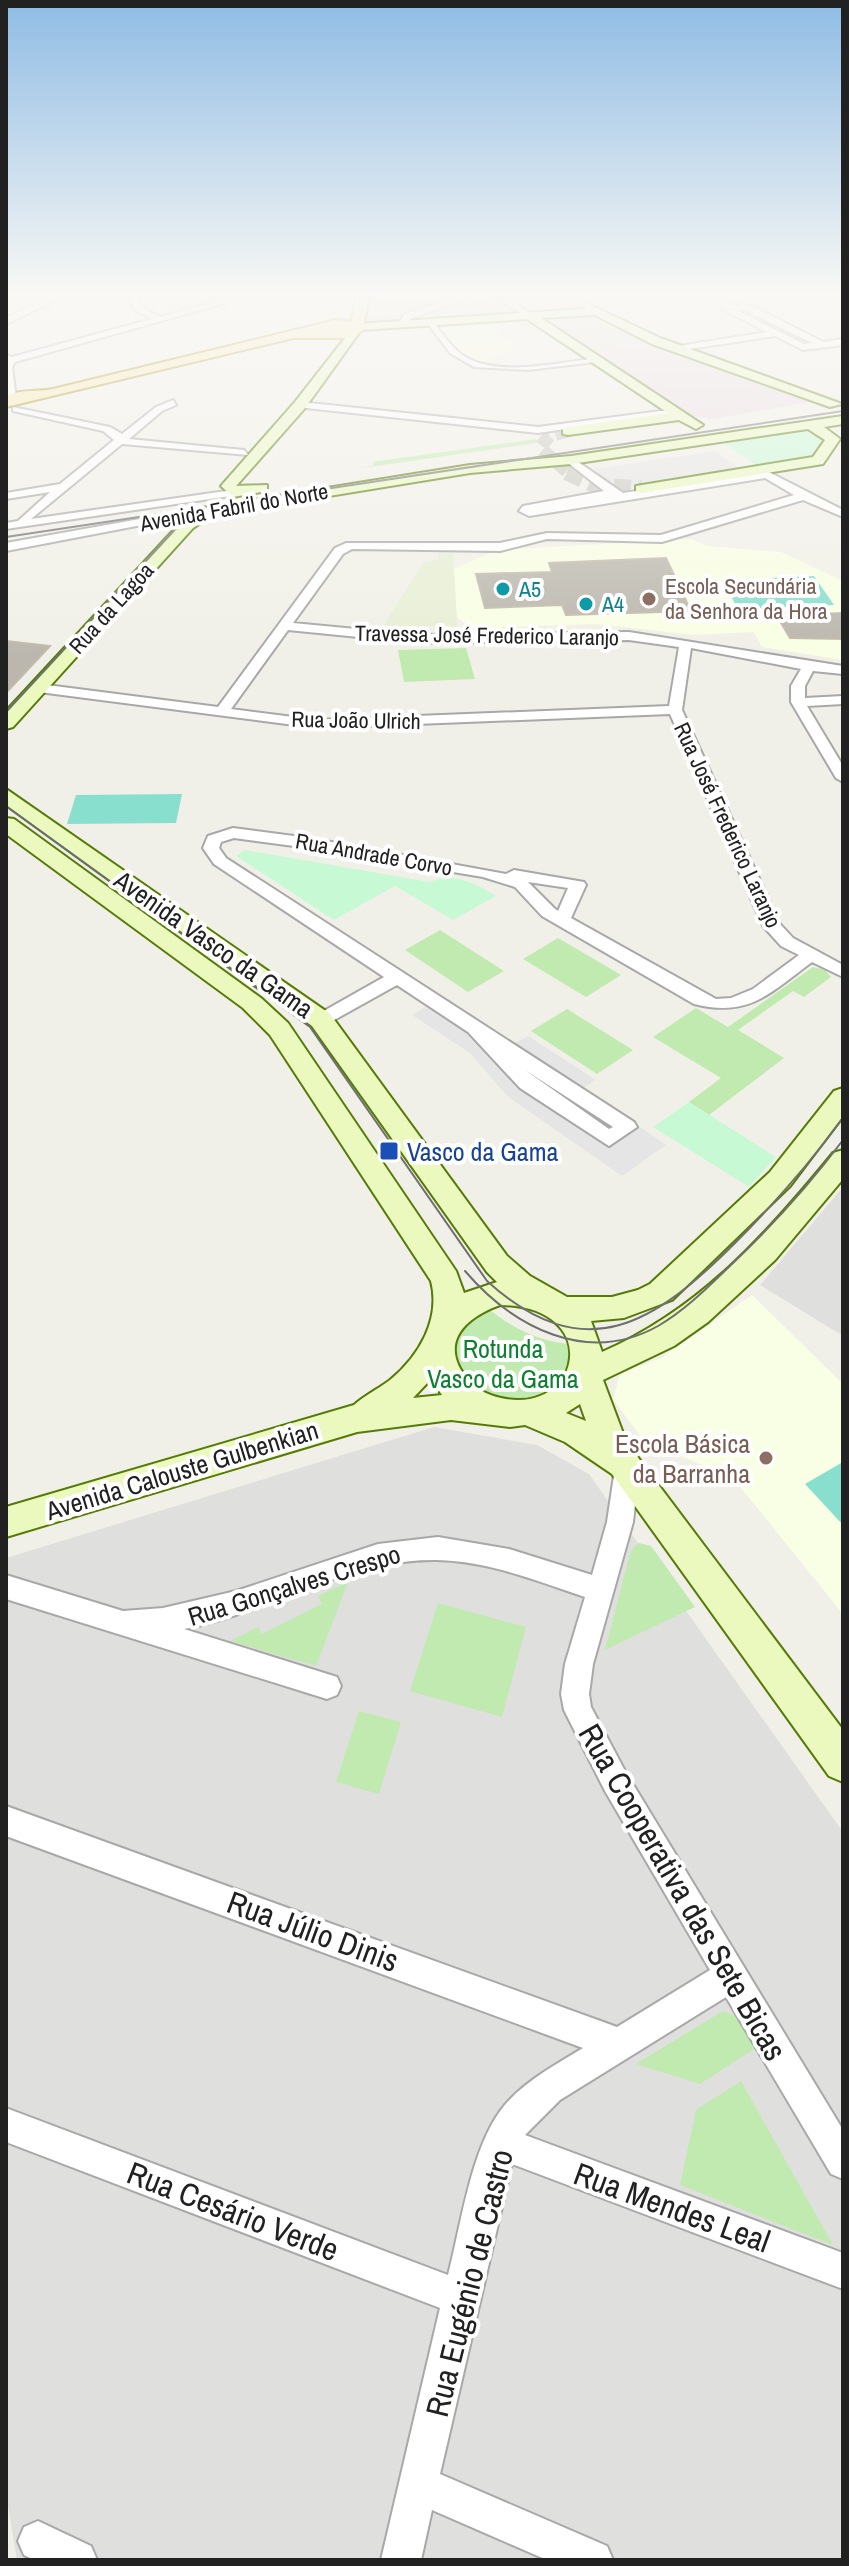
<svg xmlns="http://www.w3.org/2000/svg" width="849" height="2566" viewBox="0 0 849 2566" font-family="'Archivo Narrow',sans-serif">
  <rect width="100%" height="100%" fill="#f1f0e8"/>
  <g fill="#dfdfde">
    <polygon points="367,295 453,295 454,296 429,302 430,306 392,321 361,325"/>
    <polygon points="475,295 491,295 519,313 414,321 409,318"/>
    <polygon points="595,314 642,340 595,353 543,318"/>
    <polygon points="843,1187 843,1336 760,1285"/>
    <polygon points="434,1427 537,1445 589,1474 843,1832 843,2560 17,2560 6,2495 6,1558"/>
  </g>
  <polygon fill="#eadae4" points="642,340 809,398 810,402 713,419 689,416 595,354"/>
  <g fill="#f9ffe4">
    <polygon points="482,322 519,347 481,363 464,357 435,326"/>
    <polygon points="691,539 708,546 781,552 843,581 843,660 762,647 754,632 694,635 596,624 470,628 457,617 454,569 496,550"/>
    <polygon points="752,1295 843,1384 843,1614 733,1478 643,1440 613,1399 620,1374 661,1358"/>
  </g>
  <polygon fill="#e8efd5" points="438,553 453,553 457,627 423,626 421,630 384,625 424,562 438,560"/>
  <g fill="#c1eab0">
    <polygon points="536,439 539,441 536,443 362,468 374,465 372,462"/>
    <polygon points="466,648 475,679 404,682 398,650"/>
    <polygon points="440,930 504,971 468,992 405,950"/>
    <polygon points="558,938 621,975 586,997 523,959"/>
    <polygon points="813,967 825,970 831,977 804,997 793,991 738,1030 784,1058 709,1115 689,1102 721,1078 653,1037 696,1008 728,1027"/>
    <polygon points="567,1009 633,1050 597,1074 531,1031"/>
    <path d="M486,1307C513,1329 540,1342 575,1345C572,1418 461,1417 454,1355C454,1346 452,1339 457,1331C463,1321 477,1314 486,1307Z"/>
    <polygon points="639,1543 651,1546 695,1607 605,1650 631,1550"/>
    <polygon points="348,1582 316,1666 230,1641 258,1627 262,1634 322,1604 318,1596"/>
    <polygon points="438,1603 526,1627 502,1717 410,1691"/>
    <polygon points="359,1711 401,1722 379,1794 336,1782"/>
    <polygon points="723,2011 738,2017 757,2047 700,2084 636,2064"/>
    <polygon points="741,2081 833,2245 680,2185 696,2110"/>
  </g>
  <g fill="#c8f9d5">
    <polygon points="803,431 823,438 812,456 758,466 723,443"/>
    <path d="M245,850L430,882C454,872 475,883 496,896L453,920L395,886L334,920L236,856Z"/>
    <polygon points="689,1102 776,1157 749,1187 653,1127"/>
  </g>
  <g fill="#88dfce">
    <polygon points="814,576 834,605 738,609 722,580"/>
    <polygon points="182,794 176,823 67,824 76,795"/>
    <polygon points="843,1462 843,1525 805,1484"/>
  </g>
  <g fill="#e5e5e5">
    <polygon points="715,451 743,471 618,489 594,469"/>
    <polygon points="442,997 513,1044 528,1036 596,1080 583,1088 666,1145 622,1176 507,1096 470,1053 412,1015"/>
  </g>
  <g fill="#bbb7ae" stroke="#c3baab" stroke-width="2">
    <polygon points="666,558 691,611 566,615 562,605 485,608 476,574 552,572 549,563"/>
    <polygon points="815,611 817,614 843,613 843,639 790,638 775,613"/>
    <polygon points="6,641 50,646 6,693"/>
  </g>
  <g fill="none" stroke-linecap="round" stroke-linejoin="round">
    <polyline stroke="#c7c7c0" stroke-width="13" stroke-dasharray="13 6" stroke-linecap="butt" points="568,431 549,436 540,448 570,474"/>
    <polyline stroke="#c7c7c0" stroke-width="17" stroke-dasharray="17 8" stroke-linecap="butt" points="567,472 598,486 641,489"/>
    <defs>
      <g id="street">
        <polygon points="53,295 100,295 60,298 6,324 6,318"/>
        <polygon points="128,295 136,295 142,307 160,317 240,295 254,295 15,362 12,367 16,398 8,400 6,355 12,357 152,319 135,310"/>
        <polygon points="462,295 474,295 410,319 409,326 403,326 400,321 404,315"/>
        <polygon points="494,295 504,295 534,316 527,318"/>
        <polygon points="563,295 573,295 601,311 594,313"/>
        <path d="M725,304L750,305L823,342L843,339V345L803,350L775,336L676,351L679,346L767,332L722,309ZM736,310H745L812,343L804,344Z"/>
        <path d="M426,321H432C443,333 452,350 467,358C503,377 559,362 598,358L603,361L528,370L474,367L450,353Z"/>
        <polygon points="173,400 176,405 162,411 129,439 244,450 248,455 122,444 31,519 233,490 237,495 6,529 6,523 18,521 50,492 6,499 6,493 60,484 114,440 103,431 13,411 13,407 110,427 122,434 156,407"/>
        <polygon points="300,402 538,427 676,409 681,412 538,433 297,407"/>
        <path d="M571,457L623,493L757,473L761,468L843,510V517L803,500L662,542L547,539L500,551L352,549L343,554L293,623L419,635L629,632L843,666V674L813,671L805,686V698L843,696V704L807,706L843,766V782L836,778L791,702V686L801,669L691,648L682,710L780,924L793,938L843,965V977L812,962C770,993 749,1018 694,1004L542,916L515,887L483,877L309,848L234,838L221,842L219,848L226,858L634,1122L637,1127L609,1146L520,1088L468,1032L397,985L327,1024H315V1016L384,977L214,864L203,848L208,836L233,828L309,838L506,874L514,870L584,882L586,885L571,918L716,999L731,998L753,989L799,955L781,946L763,926L670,714L317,728L39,692L32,688L39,684L218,707L335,548L346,543H500L547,533L661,535L794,495L765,478L529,516L519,511L523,506L604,491L567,462ZM288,630L419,643L629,640L679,647L669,706L317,720L231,709ZM528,882L568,888L558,911L554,908ZM525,1070L613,1127L609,1129Z"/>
        <polygon points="190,510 194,515 6,551 6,543"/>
        <path d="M627,1458L636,1462L639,1469L633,1522L593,1664L589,1694L591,1707L625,1771L843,2130V2179L831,2174L726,1997L560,2100L525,2135L843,2253V2289L512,2164L440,2474L607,2546L613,2560H547L432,2510L421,2560H381L440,2308L6,2142V2108L448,2275C461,2226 471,2146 504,2106C525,2081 555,2065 583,2048L6,1836V1806L617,2027L710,1970L605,1791L564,1710L561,1694L565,1664L585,1597C537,1581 488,1561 437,1560C348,1558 269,1613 184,1629L337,1677L341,1686L337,1695L327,1699L6,1599V1575L123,1611L163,1608L236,1591L378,1544L438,1537L509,1549L592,1575L607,1522L615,1469L618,1462Z"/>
        <polygon points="38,2521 91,2546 97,2560 34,2560 24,2555 18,2541 24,2527"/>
      </g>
      <g id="secondary">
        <polygon points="597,308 660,338 842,404 830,407 652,344 595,315 541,318 703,425 696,429 679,420 568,435 563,434 563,428 668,413 527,319 361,330 305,408 236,486 267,485 267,491 233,497 221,486 295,402 356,324"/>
        <polygon points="843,416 843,424 824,427 840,439 823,464 641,493 636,492 636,486 813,457 825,440 808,429 571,464 470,473 212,515 193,528 13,727 6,729 6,711 181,522 202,508 470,465 571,456"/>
        <path d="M6,789L330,1014L507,1256L530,1276L567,1297H612L638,1290L650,1284L770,1172L834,1091L843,1088V1116L790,1186L672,1300L624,1318L591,1321L602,1352C699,1310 767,1234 833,1153L843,1150V1179L775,1260L708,1322L674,1346L603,1380L624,1436L639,1459L843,1730V1782L829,1776L612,1474L565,1442L525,1425L510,1427L451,1420L357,1432L6,1537V1507L354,1405C364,1396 378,1389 390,1380C419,1356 441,1319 431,1281L270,1035L243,1008L6,834V818L14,819L261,998L288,1023L456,1271L464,1293L497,1282L487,1272L312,1026L6,805ZM500,1305C605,1307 581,1416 501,1398C487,1395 474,1388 465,1376C439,1341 467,1317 500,1305ZM431,1379L442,1395L413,1398ZM580,1404L586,1421L566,1413Z"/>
      </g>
      <path id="primary" d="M357,295H369L364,325L368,328L347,338H293L6,407V396C21,389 37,392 53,389L336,320L351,322Z"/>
    </defs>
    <use href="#street" stroke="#a8a8a8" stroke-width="4"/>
    <use href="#secondary" stroke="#577a06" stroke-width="4"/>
    <use href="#primary" stroke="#9d8802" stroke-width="4"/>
    <use href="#street" fill="#fff" fill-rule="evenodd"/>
    <use href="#secondary" fill="#ebf9bf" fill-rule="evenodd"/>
    <use href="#primary" fill="#fbe6a4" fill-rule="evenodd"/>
    <g stroke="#6f6f6f" stroke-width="2">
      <polyline points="6,537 843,411"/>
      <polyline points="6,712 181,523 203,508"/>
      <path d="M6,806L310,1027L487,1281C585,1370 655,1323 734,1244C774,1204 810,1163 843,1118"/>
      <path d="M465,1271C513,1327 587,1366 658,1326C687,1309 710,1285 733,1263C773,1225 810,1184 843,1140"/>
    </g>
  </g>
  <linearGradient id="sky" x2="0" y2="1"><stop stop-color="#8fbce4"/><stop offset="0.45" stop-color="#f9f8f5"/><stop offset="1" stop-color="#f9f8f5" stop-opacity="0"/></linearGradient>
  <rect width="849" height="654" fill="url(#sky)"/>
  <g fill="#0f9aa8" stroke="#fff" stroke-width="3">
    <circle cx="503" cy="589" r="8"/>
    <circle cx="586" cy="604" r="8"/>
  </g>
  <g fill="#8d6e63" stroke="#fff" stroke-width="3">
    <circle cx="649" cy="599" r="8"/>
    <circle cx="766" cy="1458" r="8"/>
  </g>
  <rect fill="#1a4fb4" stroke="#fff" stroke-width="3" x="379" y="1141" width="20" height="20" rx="4"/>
  <g text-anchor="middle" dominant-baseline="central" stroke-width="8" stroke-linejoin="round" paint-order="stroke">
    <g font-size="22" fill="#212121" stroke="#fff">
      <text transform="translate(234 507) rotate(-10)">Avenida Fabril do Norte</text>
      <text transform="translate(111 608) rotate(-48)">Rua da Lagoa</text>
      <text transform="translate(487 635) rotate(1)">Travessa José Frederico Laranjo</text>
      <text transform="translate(356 720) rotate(1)">Rua João Ulrich</text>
      <text transform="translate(728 825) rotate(65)">Rua José Frederico Laranjo</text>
      <text transform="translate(374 854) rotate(10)">Rua Andrade Corvo</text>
    </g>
    <g font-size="22" fill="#785e54" stroke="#fff" text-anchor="start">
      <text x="665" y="586">Escola Secundária<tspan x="665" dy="25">da Senhora da Hora</tspan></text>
    </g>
    <g font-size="22" fill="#0d838f" stroke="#fff" text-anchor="start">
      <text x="519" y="589">A5</text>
      <text x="602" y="604">A4</text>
    </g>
    <g font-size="26" fill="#212121" stroke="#fff">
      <text transform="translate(214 944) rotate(35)">Avenida Vasco da Gama</text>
      <text transform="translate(182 1470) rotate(-17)">Avenida Calouste Gulbenkian</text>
      <text transform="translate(294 1585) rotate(-17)">Rua Gonçalves Crespo</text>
    </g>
    <g font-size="26" fill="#164399" stroke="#fff" text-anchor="start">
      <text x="407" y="1151">Vasco da Gama</text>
    </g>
    <g font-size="26" fill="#0d812e" stroke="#fff">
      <text x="503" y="1348">Rotunda<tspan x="503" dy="30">Vasco da Gama</tspan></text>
    </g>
    <g font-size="26" fill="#785e54" stroke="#fff" text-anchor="end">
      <text x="750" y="1443">Escola Básica<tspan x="750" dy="30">da Barranha</tspan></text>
    </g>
    <g font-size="32" fill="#212121" stroke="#fff">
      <text transform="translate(683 1892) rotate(60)">Rua Cooperativa das Sete Bicas</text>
      <text transform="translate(313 1931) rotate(20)">Rua Júlio Dinis</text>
      <text transform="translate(672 2207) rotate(20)">Rua Mendes Leal</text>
      <text transform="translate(233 2211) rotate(21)">Rua Cesário Verde</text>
      <text transform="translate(469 2283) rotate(-76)">Rua Eugénio de Castro</text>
    </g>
  </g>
  <rect width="849" height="2566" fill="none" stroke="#212121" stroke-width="16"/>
</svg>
